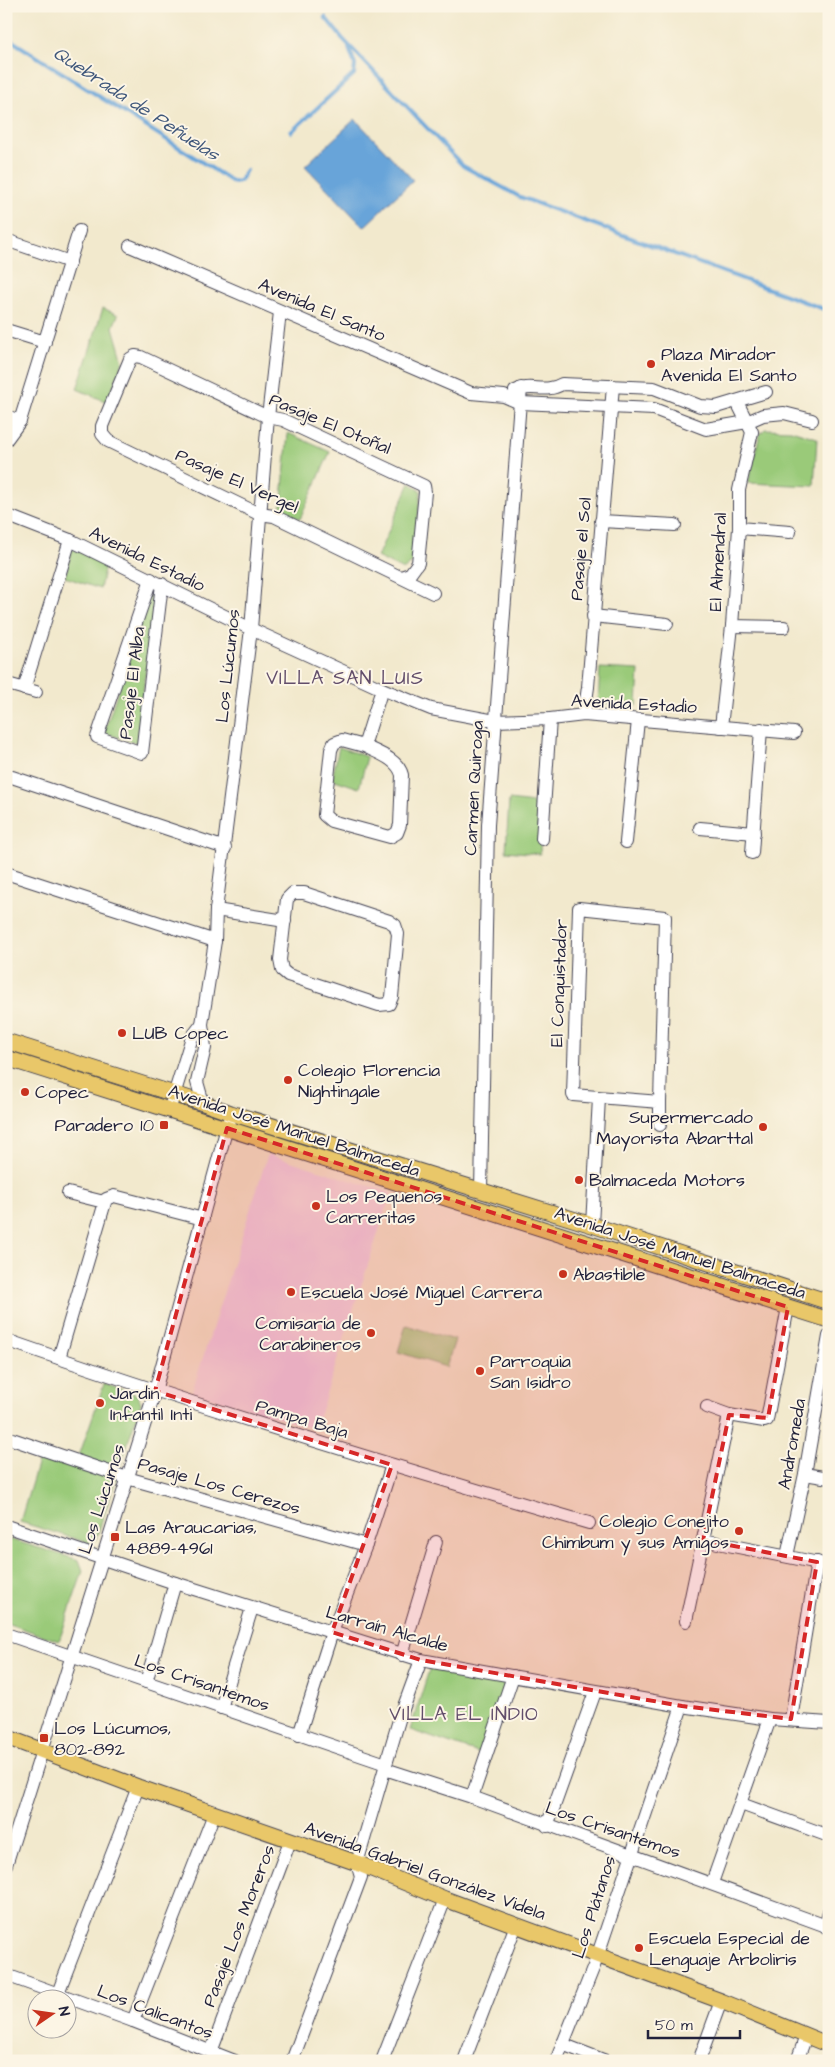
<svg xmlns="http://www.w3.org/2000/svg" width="835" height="2067" viewBox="0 0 835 2067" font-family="'Architects Daughter',sans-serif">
  <rect width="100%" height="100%" fill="#fcf5e5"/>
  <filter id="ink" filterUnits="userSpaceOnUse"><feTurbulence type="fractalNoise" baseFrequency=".02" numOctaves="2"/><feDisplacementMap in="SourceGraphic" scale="10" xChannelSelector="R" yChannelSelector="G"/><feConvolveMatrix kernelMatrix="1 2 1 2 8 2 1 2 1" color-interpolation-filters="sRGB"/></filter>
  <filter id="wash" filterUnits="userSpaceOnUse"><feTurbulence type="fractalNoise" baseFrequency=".0096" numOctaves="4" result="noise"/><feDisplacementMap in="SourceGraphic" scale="20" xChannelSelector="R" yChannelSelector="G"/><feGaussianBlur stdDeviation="1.12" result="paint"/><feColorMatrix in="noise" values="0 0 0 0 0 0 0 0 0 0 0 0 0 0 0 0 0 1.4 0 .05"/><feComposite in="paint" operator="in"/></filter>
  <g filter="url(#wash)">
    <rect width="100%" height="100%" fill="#f2e9cd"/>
    <polygon fill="#eed0e8" points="268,1154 391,1193 315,1429 192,1392"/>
    <g fill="#9aca79" stroke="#5e765a">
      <polygon points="103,308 118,315 113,327 123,362 107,402 77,389"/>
      <polygon points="765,429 791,430 817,438 814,486 748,483 760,434"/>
      <polygon points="288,433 330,452 300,519 281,510"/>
      <polygon points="410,483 421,491 413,562 403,570 377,557"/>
      <polygon points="72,548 105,565 100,589 65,577"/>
      <polygon points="150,593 155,595 137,743 104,733"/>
      <polygon points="600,668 639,670 637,705 598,703"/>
      <polygon points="339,747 367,757 359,788 332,779"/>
      <polygon points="509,800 542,804 540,854 506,851"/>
      <polygon points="406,1325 455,1340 446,1367 398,1352"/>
      <polygon points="104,1384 138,1395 141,1403 96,1539 89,1543 20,1522 40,1455 76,1465"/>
      <polygon points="9,1539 79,1560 83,1571 59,1641 6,1623 6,1549"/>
      <polygon points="430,1667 506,1682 481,1754 410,1730"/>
    </g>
    <polygon fill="#67a4d9" stroke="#44638a" points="355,119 413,180 364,227 305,166"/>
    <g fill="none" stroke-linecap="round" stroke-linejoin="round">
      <g stroke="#67a4d9" stroke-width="4">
        <polyline points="325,17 342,38 463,166 520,197 829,311"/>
        <polyline points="6,37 233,182 240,181 246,170"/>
        <polyline points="291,132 354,74 355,65 349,48"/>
      </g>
    </g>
  </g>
  <g filter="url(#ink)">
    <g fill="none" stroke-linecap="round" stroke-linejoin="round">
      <defs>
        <g id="minor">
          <polyline points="6,240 70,262"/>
          <polyline points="130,246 471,393 504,396 520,403 654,409 706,429 747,422 763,415 784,413 812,420"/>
          <polyline points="6,330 45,342"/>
          <path d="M515,391C531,383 545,394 562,384L654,388L700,406L716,407L766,392"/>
          <polyline points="6,416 20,421"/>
          <polyline points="6,440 20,421 79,231"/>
          <polyline points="6,515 70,540 251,629 382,689 431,709 495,721 550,719 584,715 794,733"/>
          <polyline points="601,521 675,525"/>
          <polyline points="739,528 790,532"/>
          <polyline points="401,577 410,574 418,563 425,492 424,486 283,420 268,417 141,357 135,356 130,359 102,426 102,434 108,441 259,514 274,516 433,593"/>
          <polyline points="151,579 97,737 142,753 162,584"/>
          <polyline points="593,616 667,624"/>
          <polyline points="732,626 784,627"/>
          <polyline points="11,685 36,692"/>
          <polyline points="24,689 70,540"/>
          <polyline points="584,715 588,687 613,386"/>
          <polyline points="721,727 732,626 739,528 739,490 752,432 737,402"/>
          <path d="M364,746C378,753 398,759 402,775L400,825L397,833L390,837L331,821L324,815L331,750L334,743L342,740L364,746L382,689"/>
          <polyline points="6,778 12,777 225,848"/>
          <polyline points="700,828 754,833"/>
          <polyline points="542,839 550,719"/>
          <polyline points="626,842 638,720"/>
          <polyline points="752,853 761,729"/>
          <polyline points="6,873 215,941"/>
          <polygon points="293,893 304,893 389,921 395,925 398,934 392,997 389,1004 379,1005 288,975 282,970 280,960 287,899"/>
          <polyline points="216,910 285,921"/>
          <polyline points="203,1103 197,1082 205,1048 202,1024 215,941 216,910 251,629 268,417 280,312"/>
          <polyline points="169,1111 192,1037 202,1024"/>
          <polyline points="660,1125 660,1102 665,917 579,908 573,1095 660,1102"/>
          <polyline points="481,1191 488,825 521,388"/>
          <polyline points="68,1193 104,1202"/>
          <polyline points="592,1225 599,1098"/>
          <path d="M6,1340C198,1407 393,1466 589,1523"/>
          <polyline points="59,1358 106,1199 114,1196 203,1219"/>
          <polyline points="707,1407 729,1415 764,1421 767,1420 788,1307"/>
          <polyline points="6,1437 127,1478 366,1545"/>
          <polyline points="805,1474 829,1478"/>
          <polyline points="6,1526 175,1583 421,1660 682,1706 770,1719 829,1723"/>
          <polyline points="703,1540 829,1565"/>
          <polyline points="787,1556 805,1474 829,1336"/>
          <polyline points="686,1621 729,1415"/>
          <polyline points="6,1634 386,1764"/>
          <polyline points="402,1655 436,1542"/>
          <polyline points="146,1682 175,1583"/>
          <polyline points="221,1708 252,1608"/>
          <polyline points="791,1719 817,1562"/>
          <polyline points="299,1735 332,1632 366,1545 392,1465"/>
          <polyline points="385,1769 472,1797 829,1927"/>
          <polyline points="472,1797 513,1676"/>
          <polyline points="741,1804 829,1836"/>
          <polyline points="547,1826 595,1692"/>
          <polyline points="6,1865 155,1391 229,1120"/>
          <polyline points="712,1883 770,1719"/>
          <polyline points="826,1927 829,1911"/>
          <polyline points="6,1975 133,2021 235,2061"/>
          <polyline points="58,1993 138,1787"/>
          <polyline points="133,2021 214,1814"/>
          <polyline points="562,2044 606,2061"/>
          <polyline points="211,2052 290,1841"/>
          <polyline points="292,2061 361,1877 357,1863 399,1720 421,1660"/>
          <polyline points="382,2061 445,1899"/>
          <polyline points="464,2061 516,1925"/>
          <polyline points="556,2061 594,1966 682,1706"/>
          <polyline points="699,2061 721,2001"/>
          <polyline points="797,2061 806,2036"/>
        </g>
        <g id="major">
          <polyline points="6,1041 203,1103 231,1113 592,1225 829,1302"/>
          <polyline points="6,1058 829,1320"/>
          <polyline points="6,1737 138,1787 357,1863 445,1899 721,2001 829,2045"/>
        </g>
      </defs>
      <use href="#minor" stroke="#414051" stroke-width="14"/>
      <use href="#major" stroke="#414051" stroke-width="17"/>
      <use href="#minor" stroke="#fff" stroke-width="12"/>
      <use href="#major" stroke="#e9c769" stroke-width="15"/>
    </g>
  </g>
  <path fill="#d62828" fill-opacity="0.2" stroke="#d62828" stroke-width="4" stroke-dasharray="10 6" stroke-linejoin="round" d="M227,1128L788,1307L768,1418L729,1415L703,1540L817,1562L791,1719L682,1706L421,1660L332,1632L392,1465L155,1391Z"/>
  <g fill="#c8321e" stroke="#fcf5e5" stroke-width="2">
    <circle cx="651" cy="364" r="5"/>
    <circle cx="122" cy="1033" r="5"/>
    <circle cx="288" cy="1080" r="5"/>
    <circle cx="25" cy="1092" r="5"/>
    <rect x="159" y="1120" width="10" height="10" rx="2.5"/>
    <circle cx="763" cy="1127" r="5"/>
    <circle cx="579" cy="1180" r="5"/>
    <circle cx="316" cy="1206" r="5"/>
    <circle cx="563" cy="1274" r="5"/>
    <circle cx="291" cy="1292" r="5"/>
    <circle cx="371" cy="1333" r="5"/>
    <circle cx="480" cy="1371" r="5"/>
    <circle cx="100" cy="1403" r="5"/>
    <circle cx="739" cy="1531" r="5"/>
    <rect x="110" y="1532" width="10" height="10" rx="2.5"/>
    <rect x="39" y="1733" width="10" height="10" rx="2.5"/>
    <circle cx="639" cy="1948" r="5"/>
  </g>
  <g text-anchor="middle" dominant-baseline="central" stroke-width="4" stroke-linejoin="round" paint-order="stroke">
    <g font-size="18" fill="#22223b" stroke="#fcf5e5">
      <text transform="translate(322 310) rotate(23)">Avenida El Santo</text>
      <text transform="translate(330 424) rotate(23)">Pasaje El Otoñal</text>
      <text transform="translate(237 481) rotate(24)">Pasaje El Vergel</text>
      <text transform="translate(581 549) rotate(-85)">Pasaje el Sol</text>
      <text transform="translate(147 559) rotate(26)">Avenida Estadio</text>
      <text transform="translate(718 562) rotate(-87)">El Almendral</text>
      <text transform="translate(228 666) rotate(-84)">Los Lúcumos</text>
      <text transform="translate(132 683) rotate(-83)">Pasaje El Alba</text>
      <text transform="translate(634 704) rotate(3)">Avenida Estadio</text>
      <text transform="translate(474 788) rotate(-87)">Carmen Quiroga</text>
      <text transform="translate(559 983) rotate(-88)">El Conquistador</text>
      <text transform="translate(294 1131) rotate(18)">Avenida José Manuel Balmaceda</text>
      <text transform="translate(680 1253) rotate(18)">Avenida José Manuel Balmaceda</text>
      <text transform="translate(302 1419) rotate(17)">Pampa Baja</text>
      <text transform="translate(792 1444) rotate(-80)">Andromeda</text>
      <text transform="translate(219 1486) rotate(16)">Pasaje Los Cerezos</text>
      <text transform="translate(102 1499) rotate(-72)">Los Lúcumos</text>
      <text transform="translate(387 1629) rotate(16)">Larraín Alcalde</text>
      <text transform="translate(202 1683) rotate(19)">Los Crisantemos</text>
      <text transform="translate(613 1830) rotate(19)">Los Crisantemos</text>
      <text transform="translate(425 1871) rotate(20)">Avenida Gabriel González Videla</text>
      <text transform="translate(594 1907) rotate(-72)">Los Plátanos</text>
      <text transform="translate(239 1926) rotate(-69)">Pasaje Los Moreros</text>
      <text transform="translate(155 2012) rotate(21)">Los Calicantos</text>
    </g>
    <g font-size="18" fill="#22223b" stroke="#fcf5e5" text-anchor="start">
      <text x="661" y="354">Plaza Mirador<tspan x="661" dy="21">Avenida El Santo</tspan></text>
      <text x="132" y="1033">LUB Copec</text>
      <text x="298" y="1070">Colegio Florencia<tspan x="298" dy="21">Nightingale</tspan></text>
      <text x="35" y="1092">Copec</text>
      <text x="753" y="1117" text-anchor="end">Supermercado<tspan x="753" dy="21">Mayorista Abarttal</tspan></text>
      <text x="154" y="1125" text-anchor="end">Paradero 10</text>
      <text x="589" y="1180">Balmaceda Motors</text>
      <text x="326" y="1196">Los Pequenos<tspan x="326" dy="21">Carreritas</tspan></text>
      <text x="573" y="1274">Abastible</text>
      <text x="301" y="1292">Escuela José Miguel Carrera</text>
      <text x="361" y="1323" text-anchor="end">Comisaría de<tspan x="361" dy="21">Carabineros</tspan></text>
      <text x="490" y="1361">Parroquia<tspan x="490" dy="21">San Isidro</tspan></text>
      <text x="110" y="1393">Jardin<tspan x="110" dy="21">Infantil Inti</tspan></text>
      <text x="729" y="1521" text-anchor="end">Colegio Conejito<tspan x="729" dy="21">Chimbum y sus Amigos</tspan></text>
      <text x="125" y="1527">Las Araucarias,<tspan x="125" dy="21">4889-4961</tspan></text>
      <text x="54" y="1728">Los Lúcumos,<tspan x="54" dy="21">802-892</tspan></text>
      <text x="649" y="1938">Escuela Especial de<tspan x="649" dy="21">Lenguaje Arboliris</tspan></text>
    </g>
    <g font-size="19" font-style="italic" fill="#3e567a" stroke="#fcf5e5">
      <text transform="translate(136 104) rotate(33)">Quebrada de Peñuelas</text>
    </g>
    <g font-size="19" letter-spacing="1" fill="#624e6b" stroke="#fcf5e5">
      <text x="345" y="678">VILLA SAN LUIS</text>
      <text x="464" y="1714">VILLA EL INDIO</text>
    </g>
  </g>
  <rect width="835" height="2067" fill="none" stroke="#fcf5e5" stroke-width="25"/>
  <g transform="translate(52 2014) rotate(77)"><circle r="24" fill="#fcf5e5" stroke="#a5a1a1"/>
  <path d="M0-4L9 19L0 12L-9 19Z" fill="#c8321e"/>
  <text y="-8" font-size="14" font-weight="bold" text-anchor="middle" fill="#22223b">N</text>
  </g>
  <path d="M648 2030v8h92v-8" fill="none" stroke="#22223b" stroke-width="2.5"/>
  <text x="655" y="2030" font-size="15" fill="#22223b" stroke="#fcf5e5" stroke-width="4" paint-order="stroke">50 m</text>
</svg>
